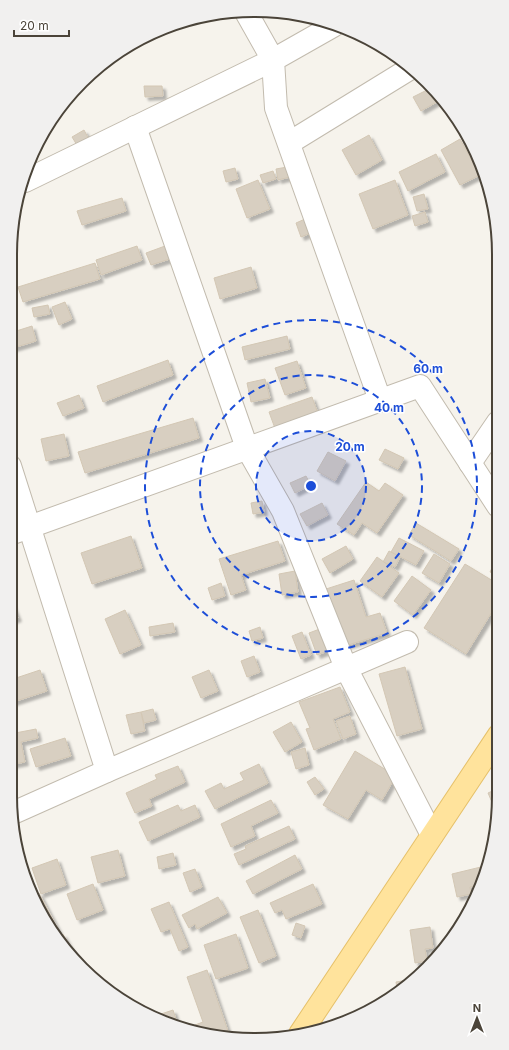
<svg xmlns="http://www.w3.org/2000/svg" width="509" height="1050" viewBox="0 0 509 1050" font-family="Inter,sans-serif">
  <defs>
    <filter id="shadow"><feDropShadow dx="3.5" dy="3.5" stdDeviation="1" flood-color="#0004"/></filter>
  </defs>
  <rect width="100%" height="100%" fill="#f6f3ec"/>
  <g fill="#d8cfc1" stroke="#d3c7b4" filter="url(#shadow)">
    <polygon points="144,86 162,86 163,96 145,97"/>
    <polygon points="431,88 442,99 421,111 413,97"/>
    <polygon points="84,130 93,147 82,153 72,137"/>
    <polygon points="369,135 382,160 356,175 342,150"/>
    <polygon points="460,139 480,175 460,185 441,150"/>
    <polygon points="436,154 445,172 408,191 399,172"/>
    <polygon points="287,167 290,177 278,180 276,169"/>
    <polygon points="235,168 238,179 226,182 223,171"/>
    <polygon points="273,171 276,179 263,183 260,175"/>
    <polygon points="258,180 270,209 247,218 236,189"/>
    <polygon points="395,180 408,215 373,229 359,194"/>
    <polygon points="424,194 428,209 417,211 413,197"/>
    <polygon points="122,198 126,211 82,225 77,211"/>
    <polygon points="425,212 428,222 415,226 412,216"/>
    <polygon points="305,219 311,233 301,237 296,223"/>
    <polygon points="137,246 142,260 101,275 96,260"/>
    <polygon points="165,246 170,259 151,265 146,253"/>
    <polygon points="95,263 100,279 23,302 18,287"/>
    <polygon points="251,267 257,288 220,299 214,278"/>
    <polygon points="65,302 72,319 59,325 52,307"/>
    <polygon points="48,305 50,314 34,317 32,308"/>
    <polygon points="32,326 36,341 10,349 10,333"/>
    <polygon points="287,336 290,349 245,360 242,347"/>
    <polygon points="168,360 173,375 103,402 97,386"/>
    <polygon points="297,361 306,388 285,395 275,368"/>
    <polygon points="265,379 270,398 251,402 247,383"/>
    <polygon points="79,395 84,408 63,416 57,403"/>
    <polygon points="312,397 319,416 276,431 269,412"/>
    <polygon points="193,418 199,438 85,473 78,452"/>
    <polygon points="64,434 69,456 46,461 41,439"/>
    <polygon points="385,449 404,458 398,469 379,460"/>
    <polygon points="328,452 346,461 335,481 317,471"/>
    <polygon points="306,476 311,485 295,493 290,483"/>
    <polygon points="366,482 379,491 385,483 403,495 377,533 362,523 354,535 337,524"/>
    <polygon points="262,501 264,512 253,514 251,503"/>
    <polygon points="322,503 328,515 307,526 300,514"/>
    <polygon points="416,523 459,549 451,561 409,535"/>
    <polygon points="131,536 142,568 92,584 81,553"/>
    <polygon points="399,538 424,551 416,565 391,552"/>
    <polygon points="278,541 285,561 241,575 246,590 231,595 219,559"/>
    <polygon points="346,546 353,559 330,573 322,559"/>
    <polygon points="389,551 400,557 395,567 383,562"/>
    <polygon points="434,554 450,564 439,583 422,573"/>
    <polygon points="498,556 498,575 490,572"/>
    <polygon points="377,557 399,573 382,597 360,581"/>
    <polygon points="465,564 498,584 498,602 466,654 424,628"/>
    <polygon points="295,571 298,592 282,595 279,574"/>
    <polygon points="412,576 431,590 413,615 394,601"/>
    <polygon points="354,580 366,617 380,613 387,633 345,646 326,589"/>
    <polygon points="221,583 225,596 212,600 208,588"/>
    <polygon points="10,599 18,618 10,621"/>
    <polygon points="125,610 141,645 120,654 105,619"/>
    <polygon points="173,623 175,632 150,636 149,627"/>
    <polygon points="260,627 263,638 252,641 249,631"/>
    <polygon points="325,627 333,649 317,655 309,633"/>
    <polygon points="302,632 311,655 301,659 292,636"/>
    <polygon points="254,656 260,672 247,677 241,661"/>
    <polygon points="405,667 422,729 397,736 379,674"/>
    <polygon points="40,670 47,691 10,703 10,680"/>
    <polygon points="209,670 218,691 201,698 192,677"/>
    <polygon points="340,687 350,712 333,719 341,739 314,750 306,729 310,728 299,702"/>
    <polygon points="153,709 156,720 144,723 141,712"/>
    <polygon points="141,712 145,731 131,734 126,715"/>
    <polygon points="350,716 356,734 343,739 336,721"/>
    <polygon points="291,722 302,742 285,752 273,732"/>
    <polygon points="36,729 38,738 21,742 25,762 10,765 10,734"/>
    <polygon points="65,738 71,756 36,767 30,749"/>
    <polygon points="305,748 309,765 296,769 291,752"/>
    <polygon points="355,751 396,776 382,800 366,790 348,819 323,805"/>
    <polygon points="259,764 268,783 215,809 205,791 221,783 224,789 244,780 240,773"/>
    <polygon points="178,766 185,782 149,799 152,806 135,813 126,793 157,779 155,775"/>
    <polygon points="315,777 324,789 315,795 307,782"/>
    <polygon points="499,788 499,796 496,808 495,809 488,793"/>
    <polygon points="271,800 278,813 251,826 255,836 231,847 221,824"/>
    <polygon points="178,805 181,811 195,805 200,817 148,841 139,822"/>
    <polygon points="289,826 295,839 239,865 234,854 246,849 245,846"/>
    <polygon points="118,850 125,876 98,883 91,857"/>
    <polygon points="173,853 176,865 159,869 157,857"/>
    <polygon points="295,855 302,869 253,894 246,881"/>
    <polygon points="57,859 66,885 41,894 32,868"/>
    <polygon points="485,866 481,885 470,887 471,894 457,897 452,874"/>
    <polygon points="195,869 202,887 190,892 183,873"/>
    <polygon points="93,884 103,910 77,920 67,894"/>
    <polygon points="313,884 322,904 286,919 282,910 275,913 270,903"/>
    <polygon points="39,893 59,931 54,933 34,895"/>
    <polygon points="218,897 227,913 197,929 195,924 189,928 182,915"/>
    <polygon points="169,902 188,947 179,951 170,929 161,932 151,909"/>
    <polygon points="258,910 276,956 259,963 240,917"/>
    <polygon points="296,923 305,926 301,938 292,935"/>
    <polygon points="430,927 433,948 425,949 427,961 415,963 410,930"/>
    <polygon points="63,934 77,959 61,945 57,937"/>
    <polygon points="236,934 248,968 216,979 204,945"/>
    <polygon points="207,970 228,1031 214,1035 207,1035 192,1030 196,1029 195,1025 203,1022 187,977"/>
    <polygon points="408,980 397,989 396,982"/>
    <polygon points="173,1010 178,1025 155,1016"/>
  </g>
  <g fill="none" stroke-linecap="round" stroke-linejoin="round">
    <defs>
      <g id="minor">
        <polyline points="333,26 273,60 276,108 380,400"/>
        <polyline points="135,127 247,448 283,511 346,668 432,835"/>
        <polyline points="289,143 411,68"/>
        <polyline points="25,181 273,60 246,12"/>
        <polyline points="470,463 498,422"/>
        <polyline points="10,466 107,771 13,813"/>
        <polyline points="10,534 420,386 498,506"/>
        <polyline points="107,771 407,642"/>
      </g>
      <polyline id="primary" points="300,1034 499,735"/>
    </defs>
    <use href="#minor" stroke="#c2bbae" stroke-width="24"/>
    <use href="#primary" stroke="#e6c16a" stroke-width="24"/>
    <use href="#minor" stroke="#fff" stroke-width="22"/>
    <use href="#primary" stroke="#ffe39c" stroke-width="22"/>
  </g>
  <circle cx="311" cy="486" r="55" fill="#1d4ed8" fill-opacity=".12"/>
  <g fill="none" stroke="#1d4ed8" stroke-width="2" stroke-dasharray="7 5">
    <circle cx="311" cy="486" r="55"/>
    <circle cx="311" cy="486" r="111"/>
    <circle cx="311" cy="486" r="166"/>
  </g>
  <path d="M0 0H509V1050H0ZM254 17H255A237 237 0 0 1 492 254V796A237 237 0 0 1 255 1033H254A237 237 0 0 1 17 796V254A237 237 0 0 1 254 17Z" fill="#f1f0ef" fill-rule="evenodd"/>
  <path fill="none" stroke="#4b4439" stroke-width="2" d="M254 17H255A237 237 0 0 1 492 254V796A237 237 0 0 1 255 1033H254A237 237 0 0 1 17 796V254A237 237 0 0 1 254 17Z"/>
  <circle cx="311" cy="486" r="6" fill="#1d4ed8" stroke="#fff" stroke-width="2"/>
  <g font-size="12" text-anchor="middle" font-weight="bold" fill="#1d4ed8" stroke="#fff" stroke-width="3" stroke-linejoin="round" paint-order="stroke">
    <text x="428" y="373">60 m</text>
    <text x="389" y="412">40 m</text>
    <text x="350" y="451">20 m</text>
  </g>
  <g transform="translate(477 1018)" stroke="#ffffff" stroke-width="3" paint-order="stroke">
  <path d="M0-3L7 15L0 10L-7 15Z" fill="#4b4439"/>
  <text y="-6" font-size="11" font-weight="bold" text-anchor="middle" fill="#4b4439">N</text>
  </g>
  <path d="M14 30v6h55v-6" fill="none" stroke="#4b4439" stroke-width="2"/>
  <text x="20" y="30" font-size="12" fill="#4b4439" stroke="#ffffff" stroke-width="3" paint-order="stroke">20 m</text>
</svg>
